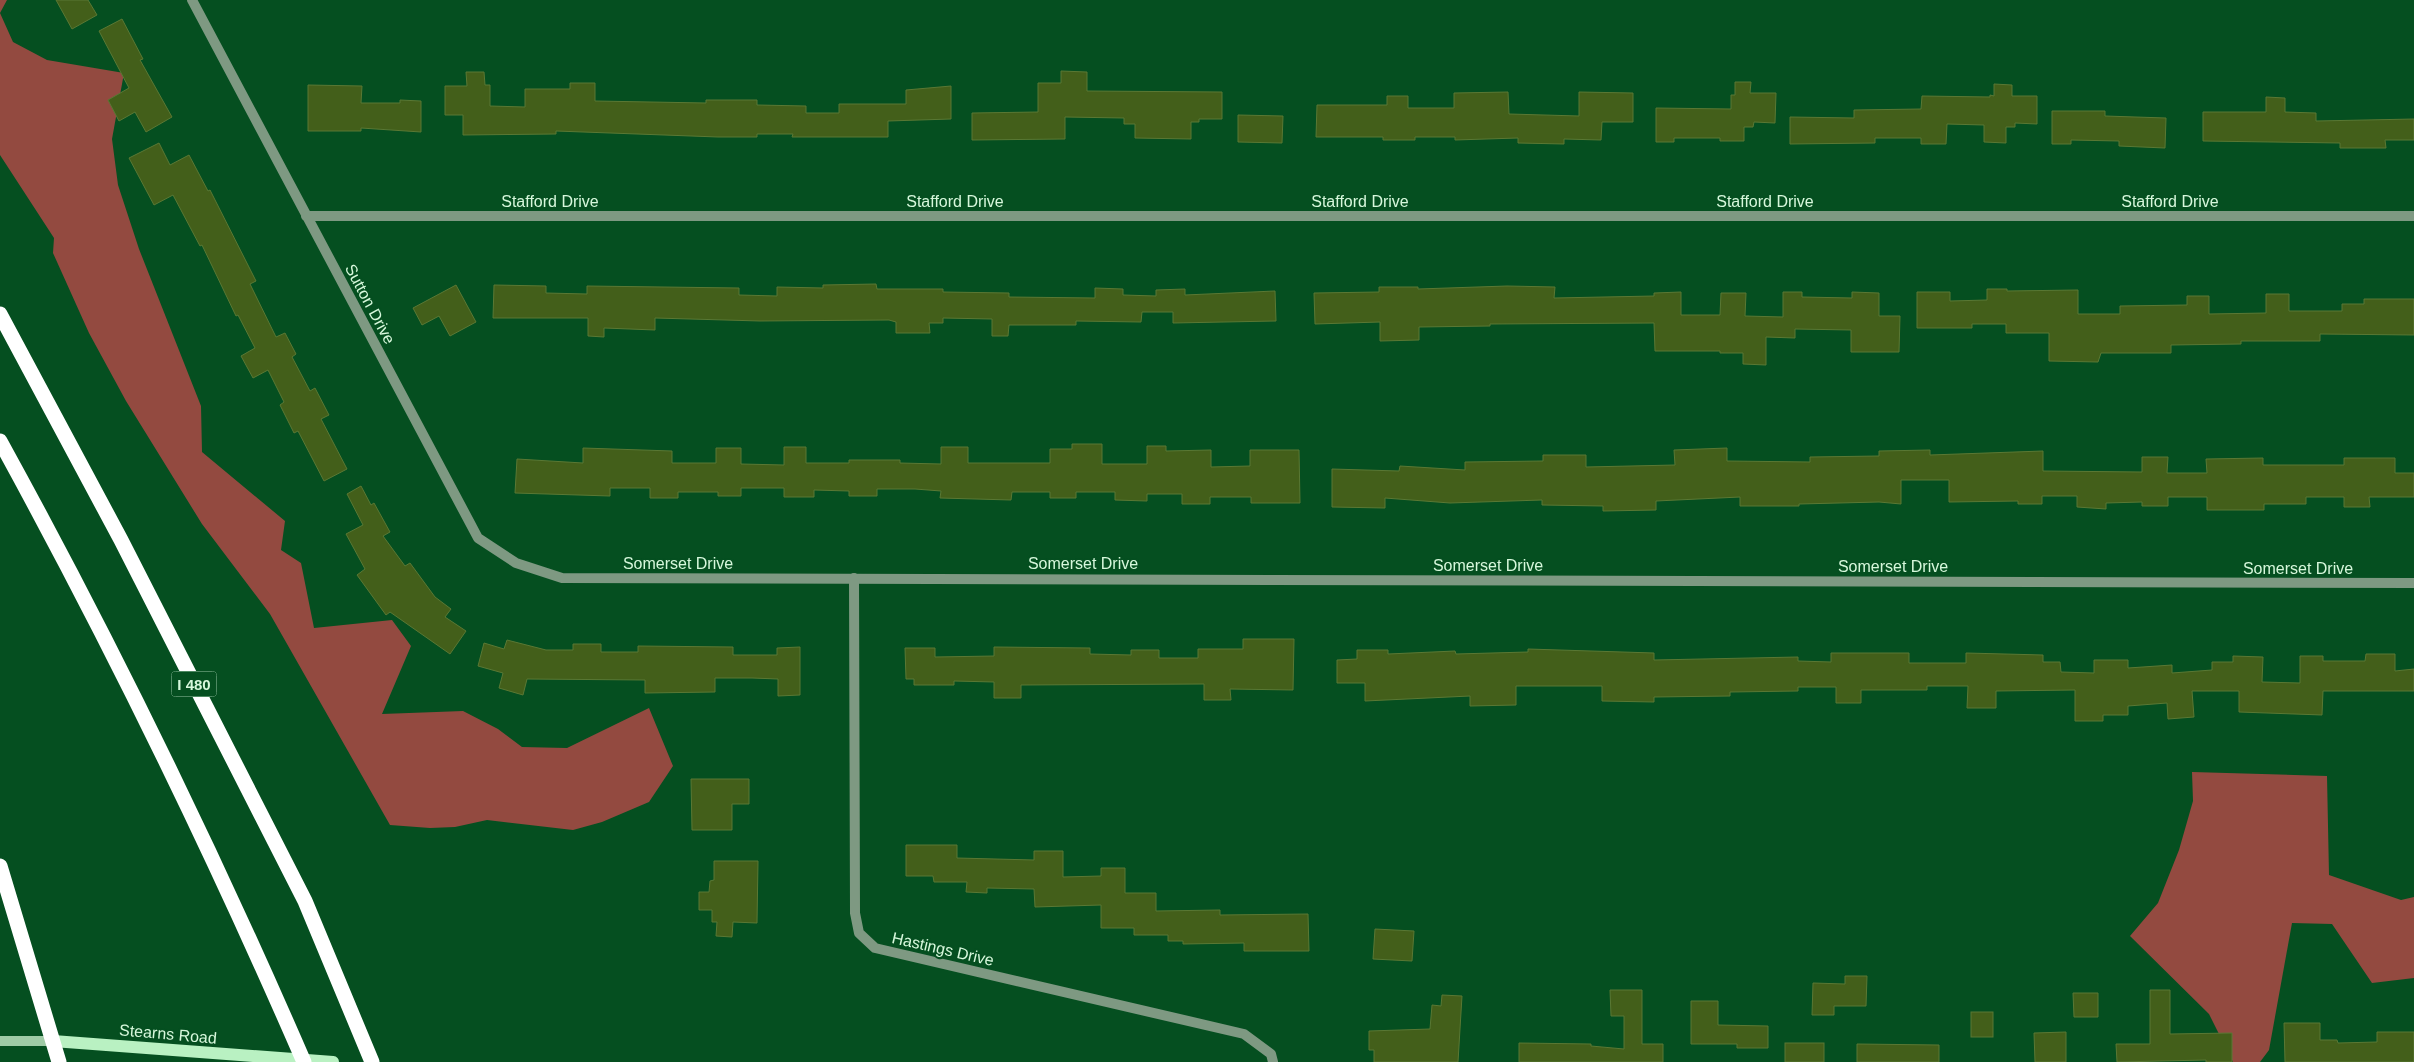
<svg xmlns="http://www.w3.org/2000/svg" width="2414" height="1062" viewBox="0 0 2414 1062" font-family="Arial,sans-serif">
  <rect width="100%" height="100%" fill="#054f20"/>
  <g fill="#934a40">
    <polygon points="0,0 7,0 0,13 13,42 47,60 124,73 112,139 118,185 139,249 201,406 202,452 285,521 281,550 301,563 314,628 392,620 411,646 382,714 463,711 498,729 522,747 567,748 649,708 673,766 649,802 602,822 573,830 487,820 455,827 430,828 390,825 270,614 202,524 126,401 89,333 53,253 54,238 0,155"/>
    <polygon points="2192,772 2327,776 2329,875 2401,900 2414,897 2414,978 2372,983 2332,924 2292,923 2269,1050 2260,1062 2233,1062 2209,1014 2130,936 2158,903 2179,850 2193,801"/>
  </g>
  <g fill="#435f1a" stroke="#5a7834">
    <polygon points="56,0 88,0 97,15 72,29"/>
    <polygon points="122,19 143,59 140,60 172,117 146,132 135,112 119,121 108,100 129,88 99,31"/>
    <polygon points="1061,71 1087,72 1087,91 1222,92 1222,119 1199,119 1199,122 1191,122 1191,139 1135,138 1135,124 1124,124 1124,118 1065,117 1065,139 972,140 972,113 1038,112 1038,83 1061,83"/>
    <polygon points="466,72 484,72 485,85 490,85 490,106 525,107 525,89 570,89 570,83 595,83 595,101 706,103 706,100 757,100 757,105 806,106 806,113 839,113 839,104 906,104 906,90 951,86 951,119 888,121 888,137 792,137 793,134 757,134 757,137 718,137 556,131 556,134 463,135 463,115 445,115 445,86 467,86"/>
    <polygon points="1735,82 1751,82 1750,93 1776,93 1775,123 1754,122 1753,127 1744,127 1744,141 1720,141 1720,138 1674,138 1674,142 1656,142 1656,108 1731,109 1731,95 1735,95"/>
    <polygon points="1994,84 2012,85 2012,96 2037,96 2037,124 2015,123 2015,127 2006,127 2006,143 1984,142 1984,125 1947,124 1946,144 1921,144 1921,138 1875,138 1875,143 1790,144 1790,117 1854,118 1854,110 1921,109 1922,96 1990,97 1990,95 1994,96"/>
    <polygon points="308,85 362,86 361,103 400,103 400,100 421,101 421,132 361,128 361,131 308,131"/>
    <polygon points="1508,92 1509,114 1579,116 1579,92 1633,93 1633,122 1602,122 1601,140 1564,139 1564,144 1518,143 1518,138 1455,140 1455,137 1415,137 1415,140 1383,140 1383,137 1316,137 1317,105 1387,105 1387,96 1408,96 1408,108 1454,108 1454,93"/>
    <polygon points="2266,97 2285,98 2285,112 2316,113 2316,121 2414,119 2414,140 2385,140 2386,148 2340,148 2340,143 2203,141 2203,112 2266,112"/>
    <polygon points="2052,111 2105,111 2105,116 2166,118 2165,148 2119,146 2119,141 2071,140 2071,144 2052,144"/>
    <polygon points="1238,115 1283,116 1282,143 1238,142"/>
    <polygon points="159,143 170,165 189,155 208,191 210,190 256,281 250,284 276,337 285,333 296,354 292,357 310,391 315,388 329,415 321,419 347,469 324,481 298,431 294,433 280,405 284,402 268,370 253,378 241,356 255,348 238,315 236,316 202,245 200,246 173,195 154,205 129,158"/>
    <polygon points="876,284 877,289 943,289 943,292 1009,293 1009,297 1095,298 1095,288 1123,289 1123,295 1156,296 1156,290 1185,289 1185,295 1275,291 1276,321 1173,323 1173,312 1142,312 1141,322 1076,321 1076,325 1009,325 1008,336 992,336 992,319 943,318 943,323 929,323 930,333 896,333 896,322 889,320 760,321 655,318 655,330 604,328 604,337 588,336 588,318 493,318 494,285 546,286 546,293 587,294 587,286 739,288 739,295 777,296 777,287 823,288 823,285"/>
    <polygon points="456,285 476,322 450,336 439,316 422,325 413,308"/>
    <polygon points="1507,286 1555,287 1554,298 1654,296 1654,293 1681,292 1681,315 1720,315 1721,293 1746,293 1745,316 1783,317 1783,292 1802,292 1802,297 1852,298 1852,292 1879,293 1879,316 1900,316 1899,352 1851,352 1851,330 1795,329 1795,338 1766,337 1766,365 1743,364 1743,353 1720,353 1720,351 1655,351 1654,323 1490,324 1490,326 1419,327 1419,340 1380,341 1380,322 1315,324 1314,293 1379,292 1379,287 1418,287 1418,289"/>
    <polygon points="1987,289 2007,289 2007,291 2078,290 2078,314 2120,314 2120,306 2187,305 2187,296 2209,296 2209,314 2266,313 2266,294 2289,294 2289,311 2342,311 2342,304 2364,304 2364,299 2414,299 2414,335 2320,334 2320,341 2241,341 2241,344 2171,345 2171,353 2101,353 2098,362 2049,361 2049,333 2006,333 2006,324 1972,324 1972,328 1917,328 1917,292 1950,292 1950,301 1987,300"/>
    <polygon points="1072,444 1102,444 1102,464 1147,464 1147,446 1166,446 1166,451 1211,450 1211,467 1250,466 1250,450 1299,450 1300,503 1251,503 1251,497 1210,497 1210,504 1182,504 1182,494 1147,494 1147,501 1115,500 1115,492 1076,492 1076,498 1050,498 1050,492 1012,492 1011,500 940,498 941,491 915,489 877,489 877,496 849,496 849,491 814,490 814,497 784,497 784,488 741,488 741,496 718,496 718,492 678,492 678,498 650,498 650,488 610,488 610,496 515,493 517,459 583,463 583,448 672,451 672,463 716,463 716,448 741,448 741,464 784,465 784,447 806,447 806,463 849,463 849,460 900,460 900,463 941,464 941,447 968,447 968,463 1050,463 1050,449 1072,449"/>
    <polygon points="1727,448 1727,461 1810,462 1810,457 1879,456 1879,451 1930,450 1930,455 2043,451 2043,471 2142,472 2142,457 2168,457 2167,473 2207,473 2206,459 2263,458 2263,465 2344,465 2344,458 2395,458 2395,473 2414,473 2414,497 2369,497 2370,507 2344,507 2344,497 2306,497 2306,504 2264,504 2264,510 2207,510 2207,497 2168,497 2168,506 2142,506 2142,502 2106,503 2106,509 2077,507 2077,496 2042,496 2042,504 2018,504 2018,501 1949,502 1949,480 1901,480 1901,504 1879,502 1799,504 1799,506 1740,506 1740,497 1656,501 1656,510 1603,511 1603,506 1542,505 1542,500 1450,503 1385,498 1385,508 1332,507 1332,469 1399,471 1400,466 1465,470 1465,462 1543,461 1543,455 1586,455 1586,467 1675,465 1674,450"/>
    <polygon points="361,486 371,505 374,503 390,532 383,536 405,566 410,563 435,597 451,609 445,617 466,631 450,654 390,612 386,615 357,575 365,569 346,534 363,525 347,494"/>
    <polygon points="1243,639 1294,639 1293,690 1230,689 1231,700 1204,700 1204,684 1021,685 1021,698 994,698 994,682 954,681 954,685 914,685 914,679 906,679 905,648 935,648 935,657 994,656 994,647 1090,648 1090,654 1131,655 1131,650 1159,650 1159,658 1198,658 1198,649 1243,649"/>
    <polygon points="507,640 546,650 573,650 573,644 601,644 601,652 638,652 638,646 733,647 733,655 777,655 777,648 800,647 800,695 778,696 778,679 752,678 715,678 715,692 645,693 645,680 527,679 523,695 499,688 503,673 478,666 484,643 504,649"/>
    <polygon points="1528,649 1654,653 1654,660 1798,657 1798,661 1831,662 1831,653 1909,653 1909,663 1966,663 1966,653 2043,655 2043,662 2060,662 2061,672 2094,673 2094,660 2128,660 2128,668 2172,665 2172,673 2212,670 2212,662 2233,662 2233,656 2263,657 2262,682 2300,683 2300,656 2323,656 2323,661 2365,661 2366,654 2395,654 2395,671 2414,669 2414,691 2323,691 2322,715 2239,712 2239,691 2192,691 2194,717 2168,719 2167,703 2128,706 2128,715 2103,715 2103,721 2075,721 2075,690 1996,691 1996,708 1967,708 1968,686 1927,686 1927,690 1861,690 1861,703 1836,703 1836,687 1798,687 1798,691 1730,692 1730,696 1654,697 1654,702 1602,701 1602,686 1516,686 1516,705 1470,706 1470,696 1365,701 1365,683 1337,683 1337,660 1357,659 1357,650 1388,650 1388,654 1455,651 1456,654 1528,652"/>
    <polygon points="691,779 749,779 749,804 732,804 732,830 692,830"/>
    <polygon points="906,845 957,845 957,858 1034,860 1034,851 1063,851 1063,877 1101,876 1101,868 1125,868 1125,893 1156,893 1156,911 1220,910 1220,915 1308,914 1309,951 1244,951 1244,943 1183,944 1183,941 1168,941 1168,935 1134,935 1134,928 1101,928 1101,905 1035,907 1034,889 987,888 987,893 966,892 967,882 934,882 933,876 906,876"/>
    <polygon points="714,861 758,861 757,923 733,922 732,937 716,936 717,922 712,922 712,910 699,910 699,892 709,892 710,881 714,880"/>
    <polygon points="1375,929 1414,931 1412,961 1373,959"/>
    <polygon points="1845,976 1867,976 1866,1006 1834,1006 1834,1015 1812,1015 1813,983 1845,984"/>
    <polygon points="1610,990 1642,990 1642,1044 1663,1044 1663,1062 1519,1062 1519,1043 1591,1044 1591,1046 1624,1049 1624,1016 1611,1016"/>
    <polygon points="2150,990 2170,990 2170,1034 2232,1033 2232,1062 2206,1062 2206,1060 2117,1062 2116,1044 2150,1044"/>
    <polygon points="2073,993 2098,993 2098,1017 2074,1017"/>
    <polygon points="1442,995 1462,996 1458,1062 1374,1062 1374,1050 1369,1050 1369,1031 1430,1029 1432,1005 1441,1006"/>
    <polygon points="1691,1001 1718,1001 1718,1025 1768,1026 1768,1048 1737,1048 1737,1044 1691,1044"/>
    <rect x="1971" y="1012" width="22" height="25"/>
    <polygon points="2284,1023 2320,1023 2320,1040 2337,1040 2338,1043 2377,1042 2377,1032 2414,1032 2414,1062 2285,1062"/>
    <polygon points="2066,1032 2066,1062 2035,1062 2034,1033"/>
    <rect x="1785" y="1043" width="39" height="19"/>
    <polygon points="1857,1044 1939,1045 1939,1062 1857,1062"/>
  </g>
  <g fill="none" stroke-linecap="round" stroke-linejoin="round">
    <g stroke="#7e9982" stroke-width="10">
      <polyline points="192,0 478,538 516,563 562,578 2414,583"/>
      <polyline points="306,216 2414,216"/>
      <polyline points="854,578 855,913 859,933 875,948 1244,1034 1271,1054 1273,1062"/>
    </g>
    <polyline stroke="#9fcba6" stroke-width="10" points="0,1041 53,1041"/>
    <polyline stroke="#b9f1c2" stroke-width="12" points="53,1041 333,1062"/>
    <g stroke="#fff" stroke-width="15">
      <polyline points="0,314 121,540 305,901 372,1062"/>
      <path d="M0,441C111,643 212,850 304,1062"/>
      <polyline points="0,866 59,1062"/>
    </g>
  </g>
  <g text-anchor="middle" dominant-baseline="central" stroke-width="4" stroke-linejoin="round" paint-order="stroke">
    <rect fill="#054f20" stroke="#98c5a4" stroke-width="1" x="171.5" y="671.5" width="45" height="25" rx="4"/>
    <g font-size="15" font-weight="bold" fill="#d7f8dc">
      <text x="194" y="684">I 480</text>
    </g>
    <g font-size="16" fill="#d7f8dc" stroke="#054f20">
      <text x="550" y="201">Stafford Drive</text>
      <text x="955" y="201">Stafford Drive</text>
      <text x="1360" y="201">Stafford Drive</text>
      <text x="1765" y="201">Stafford Drive</text>
      <text x="2170" y="201">Stafford Drive</text>
      <text transform="translate(370 304) rotate(62)">Sutton Drive</text>
      <text x="678" y="563">Somerset Drive</text>
      <text x="1083" y="563">Somerset Drive</text>
      <text x="1488" y="565">Somerset Drive</text>
      <text x="1893" y="566">Somerset Drive</text>
      <text x="2298" y="568">Somerset Drive</text>
      <text transform="translate(943 949) rotate(13)">Hastings Drive</text>
      <text transform="translate(168 1034) rotate(5)">Stearns Road</text>
    </g>
  </g>
</svg>
